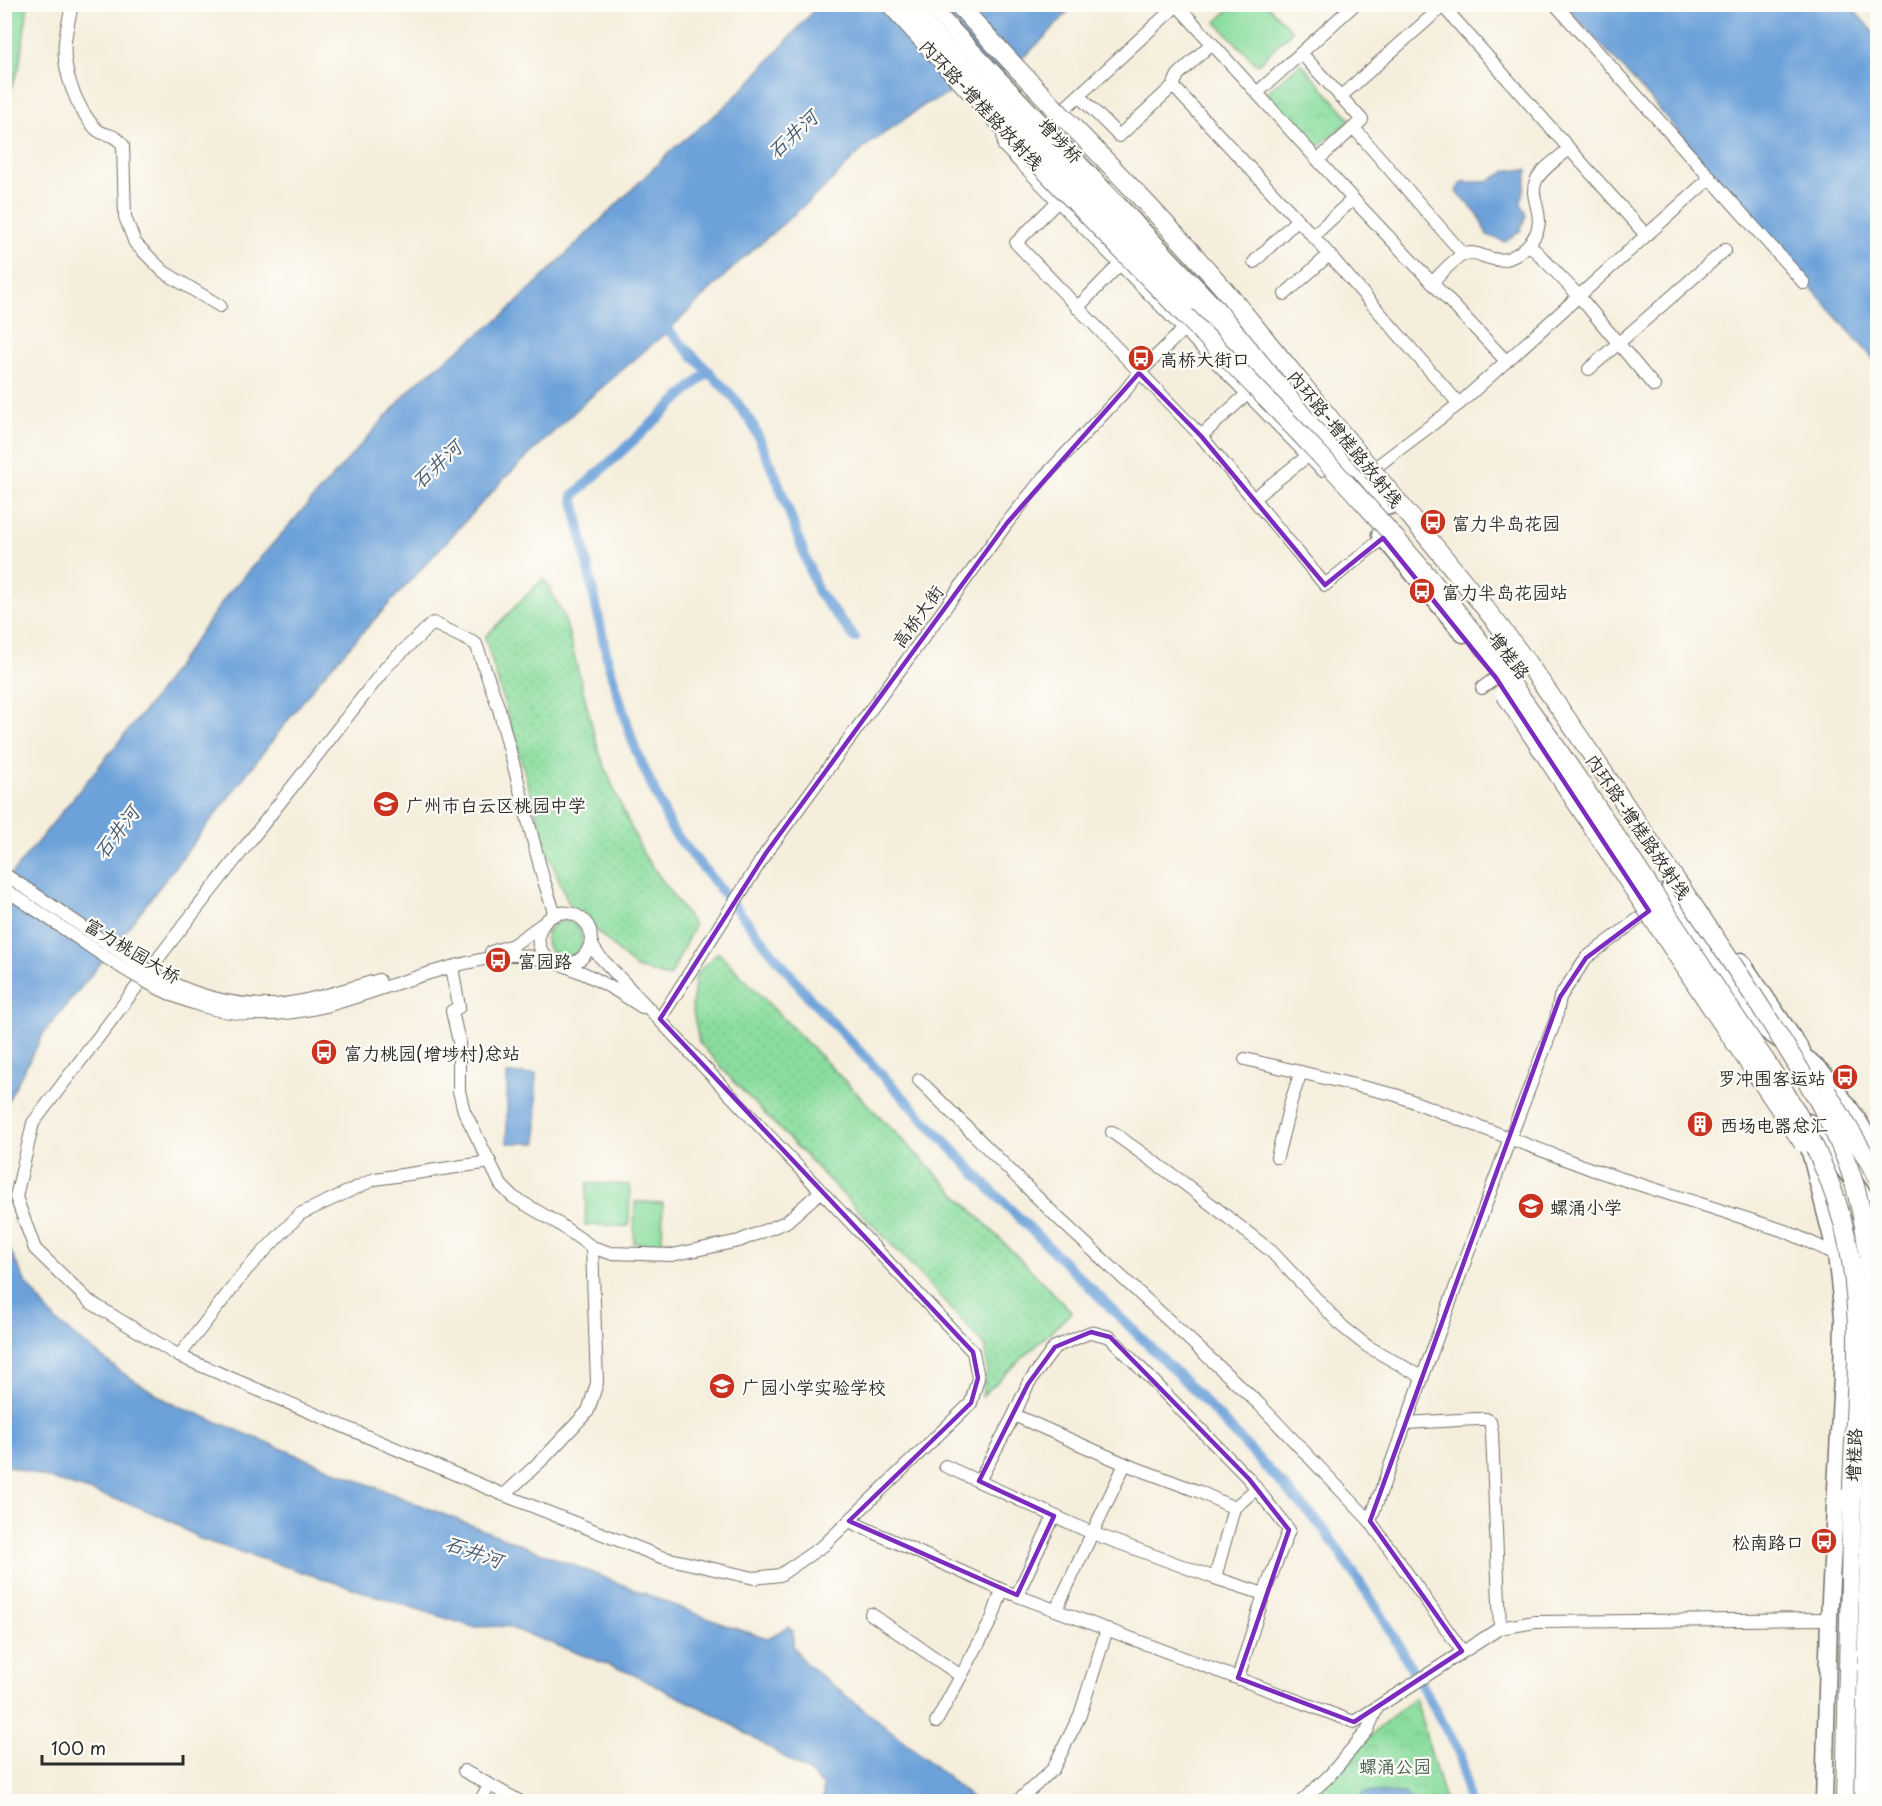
<svg xmlns="http://www.w3.org/2000/svg" width="1882" height="1806" viewBox="0 0 1882 1806" font-family="'Playpen Sans','LXGW WenKai TC',sans-serif">
  <defs>
    <pattern id="park-crowns" width="20" height="18" patternUnits="userSpaceOnUse" patternTransform="scale(1.5)"><rect width="20" height="18" fill="#8add9e"/><path d="M2 6a3 3 0 1 1 6 0M12 15a3 3 0 1 1 6 0" fill="none" stroke="#77be88"/></pattern>
    <pattern id="garden-dots" width="8" height="8" patternUnits="userSpaceOnUse" patternTransform="scale(1.5)"><rect width="8" height="8" fill="#8add9e"/><path d="M2 2h.1M6 6h.1" fill="none" stroke="#77be88" stroke-width="1.8" stroke-linecap="round"/></pattern>
  </defs>
  <rect width="100%" height="100%" fill="#fdfcf7"/>
  <filter id="ink" filterUnits="userSpaceOnUse"><feTurbulence type="fractalNoise" baseFrequency=".0167" numOctaves="2"/><feDisplacementMap in="SourceGraphic" scale="12" xChannelSelector="R" yChannelSelector="G"/><feConvolveMatrix kernelMatrix="1 2 1 2 8 2 1 2 1" color-interpolation-filters="sRGB"/></filter>
  <filter id="wash" filterUnits="userSpaceOnUse"><feTurbulence type="fractalNoise" baseFrequency=".008" numOctaves="4" result="noise"/><feDisplacementMap in="SourceGraphic" scale="24" xChannelSelector="R" yChannelSelector="G"/><feGaussianBlur stdDeviation="1.35" result="paint"/><feColorMatrix in="noise" values="0 0 0 0 0 0 0 0 0 0 0 0 0 0 0 0 0 1.4 0 .05"/><feComposite in="paint" operator="in"/></filter>
  <g filter="url(#wash)">
    <rect width="100%" height="100%" fill="#f5eedc"/>
    <g fill="#8add9e" stroke="#5a8464" stroke-width="1.5">
      <polygon points="5,4 28,5 19,68 5,102"/>
      <polygon points="1234,5 1267,5 1292,31 1257,65 1216,22"/>
      <polygon points="587,1183 630,1185 629,1226 585,1225"/>
      <polygon points="635,1202 663,1203 662,1244 634,1243"/>
    </g>
    <g fill="url(#park-crowns)" stroke="#5a8464" stroke-width="1.5">
      <polygon points="1301,63 1351,120 1315,149 1267,92"/>
      <polygon points="1415,1697 1445,1801 1296,1801"/>
    </g>
    <g fill="url(#garden-dots)" stroke="#5a8464" stroke-width="1.5">
      <polygon points="544,578 564,616 598,749 617,797 644,855 694,925 670,977 636,968 569,904 547,850 485,637"/>
      <circle cx="564" cy="939" r="18"/>
      <polygon points="718,952 1072,1312 982,1396 987,1371 986,1347 916,1270 734,1082 699,1042 692,1006 696,974"/>
    </g>
    <g fill="#6ca1d9" stroke="#4c6682" stroke-width="1.5">
      <polygon points="842,4 1074,5 1046,36 1015,65 926,104 865,147 825,187 738,263 669,330 586,401 504,479 319,680 104,959 44,1033 5,1106 5,882 152,701 227,595 416,383 505,314 674,148 721,110 749,83 815,9"/>
      <polygon points="1565,5 1849,5 1877,36 1877,363 1746,213 1649,97"/>
      <polygon points="1509,170 1528,170 1521,203 1526,216 1520,231 1505,242 1487,235 1479,216 1456,191 1462,182 1486,182"/>
      <polygon points="507,1074 536,1074 537,1143 507,1143"/>
      <polygon points="5,1239 25,1281 56,1321 121,1372 169,1402 377,1488 730,1627 768,1638 788,1627 793,1631 793,1646 804,1662 925,1758 975,1801 823,1801 823,1786 810,1773 718,1716 630,1673 506,1626 473,1627 200,1539 169,1520 134,1505 5,1465"/>
      <polygon points="1364,1792 1404,1794 1414,1801 1356,1801"/>
    </g>
    <g fill="none" stroke-linecap="round" stroke-linejoin="round">
      <g stroke="#6ca1d9" stroke-width="10">
        <polyline points="660,322 734,398 753,425 778,482 818,592 855,638"/>
        <polyline points="709,371 573,496 608,662 634,746 672,830 812,1001 993,1192 1193,1389 1324,1529 1382,1616 1461,1755 1468,1802"/>
      </g>
    </g>
  </g>
  <g filter="url(#ink)">
    <g fill="none" stroke-linecap="round" stroke-linejoin="round">
      <defs>
        <g id="minor">
          <path d="M72,4C70,17 66,29 65,42C62,70 76,108 96,129C104,137 112,131 123,145L125,217L135,243L164,272L220,306"/>
          <polyline points="1441,4 1645,234"/>
          <polyline points="1555,4 1804,283"/>
          <polyline points="1301,53 1362,120 1318,160"/>
          <polyline points="1173,86 1313,236 1459,404"/>
          <polyline points="1257,93 1355,4"/>
          <polyline points="1079,96 1119,136 1173,86 1178,75 1212,43"/>
          <polyline points="1340,97 1443,6"/>
          <polyline points="1064,109 1177,5 1353,199 1506,361"/>
          <polyline points="1008,126 1003,133 1004,146 1322,470"/>
          <polyline points="1354,128 1463,254"/>
          <polyline points="1058,194 1058,201 1016,243 1201,436 1325,585 1383,538"/>
          <polyline points="1313,236 1353,199"/>
          <polyline points="1529,244 1578,295 1654,386"/>
          <polyline points="1254,262 1297,220"/>
          <path d="M1432,283C1441,274 1452,260 1463,255C1481,245 1496,277 1527,246C1553,220 1527,201 1536,181C1541,169 1559,158 1569,149"/>
          <polyline points="1285,294 1329,255"/>
          <polyline points="1077,308 1120,264"/>
          <polyline points="1589,369 1725,250"/>
          <polyline points="1201,436 1247,394"/>
          <polyline points="1368,473 1459,404 1710,178"/>
          <polyline points="1254,498 1314,451"/>
          <polyline points="1482,688 1508,669"/>
          <path d="M555,915L543,878L499,709L476,644L433,623L387,666L173,939L33,1123L16,1197L35,1249L90,1302L179,1356L504,1495L661,1557L754,1578L780,1575L824,1545L971,1403L978,1378L973,1352L602,959C598,955 594,950 592,944C590,940 591,935 590,930C585,917 569,909 556,914C549,917 543,923 540,930C529,965 583,980 591,941"/>
          <polyline points="491,952 513,945 544,923"/>
          <polyline points="452,967 459,1007 452,1011 459,1042 459,1091 464,1111 501,1185 513,1197 559,1224 592,1247 610,1253 672,1255 739,1241 786,1222 820,1192"/>
          <polyline points="323,996 379,980"/>
          <path d="M326,1006C375,992 421,973 471,962C486,959 501,954 516,955C564,959 603,981 642,1007"/>
          <polyline points="660,1019 766,853 1007,523 1043,478 1125,391 1139,373 1184,329"/>
          <polyline points="1245,1059 1396,1095 1591,1169 1785,1231 1836,1254"/>
          <polyline points="919,1080 1058,1218 1259,1404 1370,1521 1462,1651"/>
          <polyline points="1112,1132 1185,1184 1271,1251 1343,1327 1367,1346 1422,1377"/>
          <polyline points="1277,1157 1291,1101 1301,1072"/>
          <polyline points="179,1356 247,1269 300,1214 375,1179 490,1162"/>
          <polyline points="1014,1415 1125,1464 1056,1610"/>
          <polyline points="1406,1423 1477,1419 1486,1419 1490,1421 1492,1433 1500,1628"/>
          <polyline points="1125,1464 1200,1492 1234,1508 1215,1578"/>
          <polyline points="945,1466 1092,1533 1215,1578 1264,1594"/>
          <polyline points="979,1481 1014,1415 1028,1384 1055,1347 1091,1332 1110,1337 1249,1479 1289,1530 1264,1594 1238,1678"/>
          <polyline points="504,1495 546,1456 588,1411 597,1383 592,1247"/>
          <polyline points="1234,1508 1256,1489"/>
          <polyline points="849,1521 1002,1590 1354,1722 1500,1628 1535,1622 1829,1619"/>
          <polyline points="1370,1521 1510,1138 1556,1019 1560,997 1586,958 1653,908"/>
          <polyline points="1017,1595 1054,1516"/>
          <polyline points="871,1614 961,1676"/>
          <polyline points="936,1722 992,1619 1002,1590"/>
          <polyline points="464,1771 521,1802"/>
          <polyline points="479,1802 490,1785"/>
          <polyline points="1017,1802 1053,1769 1080,1715 1107,1629"/>
          <polyline points="1301,1802 1329,1776 1367,1731 1377,1708"/>
        </g>
        <g id="major">
          <polyline points="1202,293 1268,362 1390,506"/>
          <polyline points="1190,302 1277,392 1346,471"/>
          <polyline points="1380,534 1463,634"/>
          <polyline points="1670,887 1762,1028 1810,1061 1827,1077 1854,1114 1878,1153"/>
          <polyline points="1741,961 1802,1051"/>
          <polyline points="1808,1122 1878,1214"/>
          <polyline points="1809,1148 1836,1254 1843,1316 1842,1377 1829,1619 1824,1802"/>
        </g>
        <g id="highway">
          <polyline points="1845,1802 1852,1490"/>
          <polyline points="1864,1802 1870,1491"/>
        </g>
      </defs>
      <use href="#minor" stroke="#726f69" stroke-width="14"/>
      <use href="#major" stroke="#726f69" stroke-width="19"/>
      <use href="#highway" stroke="#726f69" stroke-width="20"/>
      <use href="#minor" stroke="#fff" stroke-width="12"/>
      <use href="#major" stroke="#fff" stroke-width="16"/>
      <use href="#highway" stroke="#fff" stroke-width="18"/>
      <defs>
        <g id="minor-bridge">
          <path d="M4,874C35,894 66,915 96,936C155,976 198,1006 273,1005C290,1004 307,1000 323,996"/>
          <path d="M4,889C34,908 63,928 92,948C170,1001 229,1030 326,1006"/>
        </g>
        <g id="major-bridge">
          <polyline points="906,4 1190,302"/>
          <polyline points="928,4 1202,293"/>
        </g>
        <g id="highway-bridge">
          <path d="M890,4C983,107 1079,207 1176,306C1263,395 1351,484 1431,580C1556,731 1655,902 1767,1063C1804,1121 1836,1181 1849,1249C1864,1328 1854,1411 1852,1490"/>
          <path d="M958,4C1044,101 1139,190 1223,288C1266,339 1307,391 1349,442C1404,510 1461,576 1514,645C1572,722 1624,804 1678,883C1712,933 1746,983 1778,1034C1809,1083 1838,1130 1855,1186C1882,1284 1873,1390 1870,1491"/>
          <polyline points="1505,694 1713,1010 1803,1143"/>
          <polyline points="1827,1092 1878,1177"/>
        </g>
      </defs>
      <use href="#minor-bridge" stroke="#726f69" stroke-width="14" stroke-linecap="butt"/>
      <use href="#major-bridge" stroke="#726f69" stroke-width="19" stroke-linecap="butt"/>
      <use href="#highway-bridge" stroke="#726f69" stroke-width="20" stroke-linecap="butt"/>
      <use href="#minor-bridge" stroke="#fff" stroke-width="12"/>
      <use href="#major-bridge" stroke="#fff" stroke-width="16"/>
      <use href="#highway-bridge" stroke="#fff" stroke-width="18"/>
    </g>
  </g>
  <path fill="none" stroke="#7b2cbf" stroke-width="4.5" stroke-linejoin="round" d="M1139,373L1201,436L1325,585L1383,538L1496,678L1649,911L1586,958L1560,997L1370,1521L1462,1651L1354,1722L1238,1678L1289,1530L1249,1479L1110,1337L1091,1332L1055,1347L1028,1384L979,1481L1054,1516L1017,1595L849,1521L971,1403L978,1378L973,1352L660,1019L766,853L1007,523Z"/>
  <defs>
    <symbol id="bus-disc" viewBox="-11 -11 22 22"><circle r="9.5" fill="#c8321e" stroke="#fdfcf7"/><path d="M-5-6H5V4H4V6H2V4H-2V6H-4V4H-5ZM-3.5-4V0h7V-4ZM-3.5 1.2v1.5H-2V1.2ZM2 1.2v1.5H3.5V1.2Z" fill="#fff"/></symbol>
    <symbol id="school-disc" viewBox="-11 -11 22 22"><circle r="9.5" fill="#c8321e" stroke="#fdfcf7"/><path d="M0-5L7-2L0 1L-7-2ZM-4 1L0 2.5L4 1V4Q0 6-4 4Z" fill="#fff"/></symbol>
    <symbol id="building-disc" viewBox="-11 -11 22 22"><circle r="9.5" fill="#c8321e" stroke="#fdfcf7"/><path d="M-4-6H4V6H1V3H-1V6H-4ZM-2.5-4.3h1.7v1.8h-1.7ZM.8-4.3h1.7v1.8H.8ZM-2.5-1h1.7V.8h-1.7ZM.8-1h1.7V.8H.8Z" fill="#fff"/></symbol>
  </defs>
  <g fill-rule="evenodd">
    <use href="#bus-disc" x="1126" y="343" width="30" height="30"/>
    <use href="#bus-disc" x="1418" y="507" width="30" height="30"/>
    <use href="#bus-disc" x="1407" y="576" width="30" height="30"/>
    <use href="#school-disc" x="371" y="789" width="30" height="30"/>
    <use href="#bus-disc" x="483" y="945" width="30" height="30"/>
    <use href="#bus-disc" x="309" y="1037" width="30" height="30"/>
    <use href="#bus-disc" x="1830" y="1062" width="30" height="30"/>
    <use href="#building-disc" x="1685" y="1109" width="30" height="30"/>
    <use href="#school-disc" x="1516" y="1191" width="30" height="30"/>
    <use href="#school-disc" x="707" y="1371" width="30" height="30"/>
    <use href="#bus-disc" x="1809" y="1526" width="30" height="30"/>
  </g>
  <g text-anchor="middle" dominant-baseline="central" stroke-width="4.5" stroke-linejoin="round" paint-order="stroke">
    <g font-size="18" fill="#2b2b2b" stroke="#fdfcf7">
      <text transform="translate(982 104) rotate(47)">内环路-增槎路放射线</text>
      <text transform="translate(1061 140) rotate(46)">增埗桥</text>
      <text transform="translate(1346 438) rotate(51)">内环路-增槎路放射线</text>
      <text transform="translate(917 616) rotate(-54)">高桥大街</text>
      <text transform="translate(1510 655) rotate(53)">增槎路</text>
      <text transform="translate(1639 826) rotate(56)">内环路-增槎路放射线</text>
      <text transform="translate(133 950) rotate(31)">富力桃园大桥</text>
      <text transform="translate(1853 1455) rotate(-88)">增槎路</text>
    </g>
    <g font-size="18" fill="#2b2b2b" stroke="#fdfcf7" text-anchor="start">
      <text x="1160" y="358">高桥大街口</text>
      <text x="1452" y="522">富力半岛花园</text>
      <text x="1442" y="591">富力半岛花园站</text>
      <text x="406" y="804">广州市白云区桃园中学</text>
      <text x="518" y="960">富园路</text>
      <text x="344" y="1052">富力桃园(增埗村)总站</text>
      <text x="1826" y="1077" text-anchor="end">罗冲围客运站</text>
      <text x="1720" y="1124">西场电器总汇</text>
      <text x="1550" y="1206">螺涌小学</text>
      <text x="742" y="1386">广园小学实验学校</text>
      <text x="1804" y="1541" text-anchor="end">松南路口</text>
    </g>
    <g font-size="18" fill="#48604e" stroke="#fdfcf7">
      <text x="1395" y="1765">螺涌公园</text>
    </g>
    <g font-size="20" font-style="italic" fill="#455a71" stroke="#fdfcf7">
      <text transform="translate(792 134) rotate(-43)">石井河</text>
      <text transform="translate(436 464) rotate(-43)">石井河</text>
      <text transform="translate(116 832) rotate(-53)">石井河</text>
      <text transform="translate(474 1551) rotate(19)">石井河</text>
    </g>
  </g>
  <rect width="1882" height="1806" fill="none" stroke="#fdfcf7" stroke-width="24"/>
  <path d="M42 1755v9h141v-9" fill="none" stroke="#2b2b2b" stroke-width="3"/>
  <text x="51" y="1755" font-size="18" fill="#2b2b2b" stroke="#fdfcf7" stroke-width="4.5" paint-order="stroke">100 m</text>
</svg>
